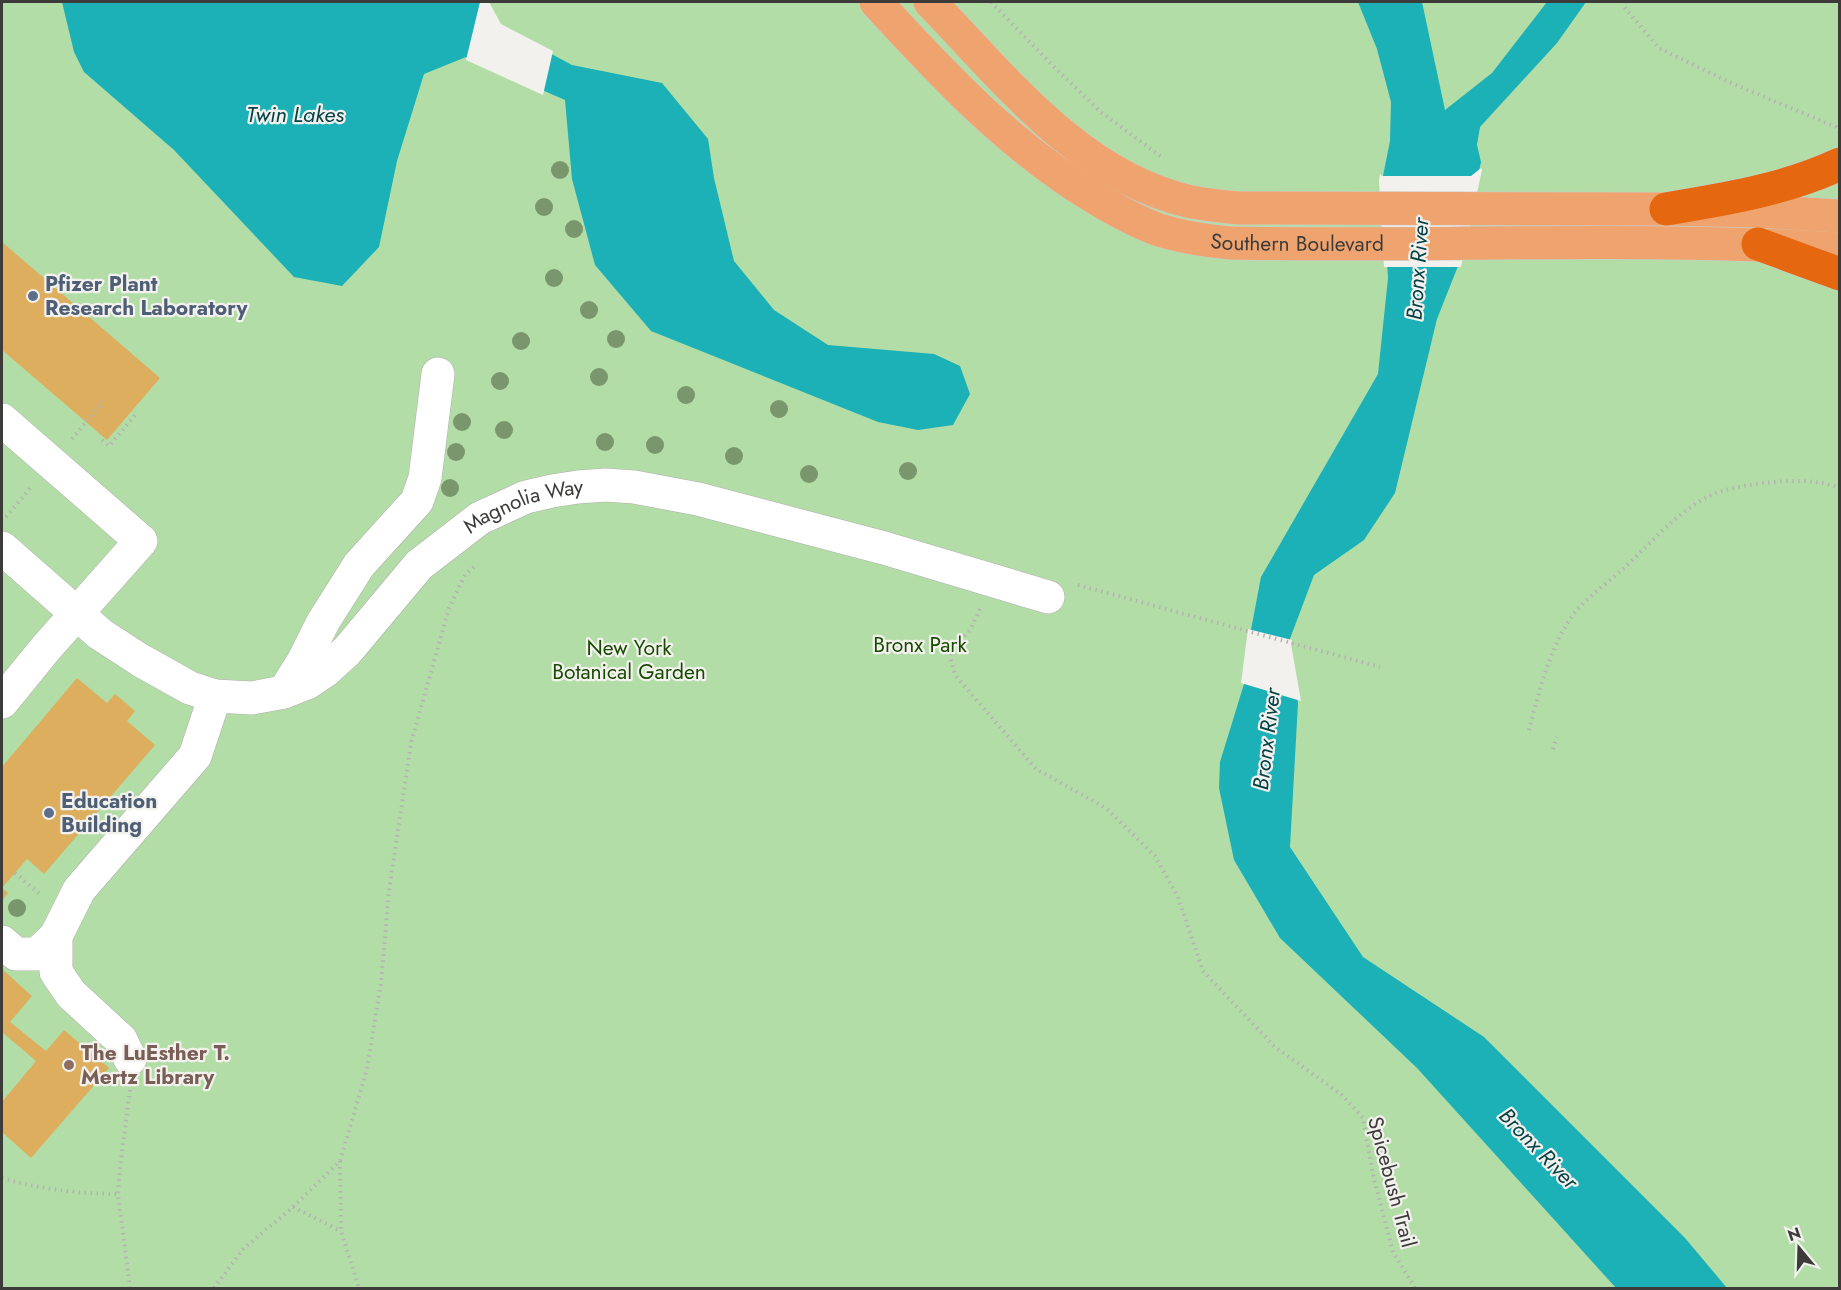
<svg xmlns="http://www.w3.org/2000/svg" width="1841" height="1290" viewBox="0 0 1841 1290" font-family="Jost,sans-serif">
  <rect width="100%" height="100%" fill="#f3f1ee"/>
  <rect fill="#b2dda7" x="2" y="2" width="1837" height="1286"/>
  <g fill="#1cb0b7">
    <polygon points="62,2 486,2 499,26 572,65 662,83 708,139 714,178 734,261 774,310 828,345 934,354 960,366 970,394 953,425 918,430 878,422 651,331 595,265 572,179 565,100 466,57 424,74 397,161 379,247 342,286 294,277 174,150 84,72 74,52"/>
    <polygon points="1358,2 1422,2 1445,110 1492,73 1547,2 1586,2 1557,43 1480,127 1477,145 1481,162 1460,261 1437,319 1395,493 1364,540 1314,575 1288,644 1298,703 1290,847 1363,957 1484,1037 1685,1238 1727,1288 1616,1288 1417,1068 1280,938 1234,860 1219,788 1220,762 1244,684 1250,635 1261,577 1378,374 1388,278 1382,181 1390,141 1391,102 1377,49"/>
  </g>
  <g fill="#f3f1ee">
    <polygon points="480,2 489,2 501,24 553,51 543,95 466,60"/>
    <polygon points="1481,168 1482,170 1461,267 1384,267 1379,181 1380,174 1382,176 1471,176"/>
    <polygon points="1248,629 1292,640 1291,644 1301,701 1241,683"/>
  </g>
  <g fill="#ddae5d">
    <polygon points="2,242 160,378 107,440 2,350"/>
    <polygon points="77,678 107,703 115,694 135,711 127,721 155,745 44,874 27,859 2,888 8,893 2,901 2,767"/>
    <polygon points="2,969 32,996 10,1022 46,1051 64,1030 109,1068 31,1158 2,1132 2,1102 36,1061 2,1032"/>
  </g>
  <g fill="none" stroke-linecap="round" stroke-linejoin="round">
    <defs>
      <g id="minor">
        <polyline points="2,420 141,541 46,648 2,702"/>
        <path id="s1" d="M2,548L100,634L140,660L190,688L215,696L252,698L284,692L307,683L325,671L347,651L419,565L480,518L526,497L552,491L578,487L606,485L634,487L698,499L884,548L1048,597"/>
        <polyline points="284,692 304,660 323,622 359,565 417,501 425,478 438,374"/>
        <polyline points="2,942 16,954 37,954 56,936"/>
        <polyline points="130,1059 121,1040 71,994 56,972 56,936 79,890 195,756 215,696"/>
      </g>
      <g id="major">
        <path id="s2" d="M876,2C943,75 1011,148 1097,199C1117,211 1137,222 1159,230C1182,237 1207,241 1231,243C1434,247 1637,236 1840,249"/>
        <path d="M930,2C1004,78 1078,175 1187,201C1204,205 1221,206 1238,208L1666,209L1752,211L1840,216"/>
      </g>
      <g id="highway">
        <path d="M1666,209C1725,199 1784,190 1840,164"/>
        <polyline points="1758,244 1840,274"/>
      </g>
    </defs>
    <use href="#minor" stroke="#b1afac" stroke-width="34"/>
    <use href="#major" stroke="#ccc" stroke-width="34"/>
    <use href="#highway" stroke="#ccc" stroke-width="34"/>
    <g stroke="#b5b3b1" stroke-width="4" stroke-dasharray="1.5 4.5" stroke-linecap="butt">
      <polyline points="991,2 1055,68 1102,113 1163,158"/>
      <polyline points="1625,2 1624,7 1659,48 1729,82 1836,127 1838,132"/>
      <polyline points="72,439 102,403 97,399"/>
      <polyline points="102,440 109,446 137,413"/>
      <polyline points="6,517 32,486"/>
      <polyline points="1078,585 1380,667"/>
      <polyline points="980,609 970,630 955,646 950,656 955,675 1036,769 1106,808 1155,856 1178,897 1203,971 1274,1046 1342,1095 1363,1118 1373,1175 1393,1252 1415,1288"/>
      <path d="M1529,730C1539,692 1548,653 1570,619C1583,600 1606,584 1623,569C1651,543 1679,509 1714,494C1739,483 1817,474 1840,489"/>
      <polyline points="1553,749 1557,737"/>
      <polyline points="15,873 42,896"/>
      <polyline points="130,1090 120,1167 118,1194 130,1288"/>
      <polyline points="340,1161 341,1231 359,1288"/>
      <path d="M2,1178C39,1189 79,1194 118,1194"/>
      <polyline points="293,1207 341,1231"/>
      <polyline points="214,1288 243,1249 293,1207 340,1161 367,1069 381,983 389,891 411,743 449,608 465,575 476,565"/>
    </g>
    <use href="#minor" stroke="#fff" stroke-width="33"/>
    <use href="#major" stroke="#efa46f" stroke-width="33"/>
    <use href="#highway" stroke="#e5670f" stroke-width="33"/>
  </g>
  <g fill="#7a966c">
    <circle cx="560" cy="170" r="9"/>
    <circle cx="544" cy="207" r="9"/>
    <circle cx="574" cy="229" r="9"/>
    <circle cx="554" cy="278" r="9"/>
    <circle cx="589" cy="310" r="9"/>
    <circle cx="616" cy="339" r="9"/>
    <circle cx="521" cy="341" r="9"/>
    <circle cx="599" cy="377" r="9"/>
    <circle cx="500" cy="381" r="9"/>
    <circle cx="686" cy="395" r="9"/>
    <circle cx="779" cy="409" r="9"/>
    <circle cx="462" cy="422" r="9"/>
    <circle cx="504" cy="430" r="9"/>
    <circle cx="605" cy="442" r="9"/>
    <circle cx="655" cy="445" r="9"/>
    <circle cx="456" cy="452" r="9"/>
    <circle cx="734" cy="456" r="9"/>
    <circle cx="908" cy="471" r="9"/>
    <circle cx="809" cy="474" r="9"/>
    <circle cx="450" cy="488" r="9"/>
    <circle cx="17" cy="908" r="9"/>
  </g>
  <g fill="#5c6f8a" stroke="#f3f1ee" stroke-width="2">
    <circle cx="33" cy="296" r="6"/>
    <circle cx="49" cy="813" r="6"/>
  </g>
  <circle fill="#8d6e63" stroke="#f3f1ee" stroke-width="2" cx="69" cy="1065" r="6"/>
  <g text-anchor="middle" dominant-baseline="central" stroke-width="4.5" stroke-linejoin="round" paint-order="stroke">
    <g font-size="21" fill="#3c3b3a" stroke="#f3f1ee">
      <text stroke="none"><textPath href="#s2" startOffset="506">Southern Boulevard</textPath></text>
      <text stroke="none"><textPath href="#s1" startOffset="642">Magnolia Way</textPath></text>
      <text transform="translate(1392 1182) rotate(75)">Spicebush Trail</text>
    </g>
    <g font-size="21" font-weight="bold" fill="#4e5e75" stroke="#f3f1ee" text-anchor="start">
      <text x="45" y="284">Pfizer Plant<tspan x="45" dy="24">Research Laboratory</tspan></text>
      <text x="61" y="801">Education<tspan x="61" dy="24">Building</tspan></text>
    </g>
    <g font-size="21" fill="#174b01" stroke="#f3f1ee">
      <text x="920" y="645">Bronx Park</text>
      <text x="629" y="648">New York<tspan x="629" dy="24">Botanical Garden</tspan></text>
    </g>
    <g font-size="21" font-weight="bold" fill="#785e54" stroke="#f3f1ee" text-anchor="start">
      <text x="81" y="1053">The LuEsther T.<tspan x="81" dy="24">Mertz Library</tspan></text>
    </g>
    <g font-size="22" font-style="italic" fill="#054346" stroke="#f3f1ee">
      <text x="295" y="114">Twin Lakes</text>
      <text transform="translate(1417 269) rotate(-86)">Bronx River</text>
      <text transform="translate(1266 739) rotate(-83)">Bronx River</text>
      <text transform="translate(1539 1148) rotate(46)">Bronx River</text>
    </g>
  </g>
  <rect width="1841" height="1290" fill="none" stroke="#3c3b3a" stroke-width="6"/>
  <g transform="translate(1799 1248) rotate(341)" stroke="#f3f1ee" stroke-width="4.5" paint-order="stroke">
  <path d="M0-4.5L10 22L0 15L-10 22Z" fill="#3c3b3a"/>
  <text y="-9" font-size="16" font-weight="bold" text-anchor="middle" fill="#3c3b3a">N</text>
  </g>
</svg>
